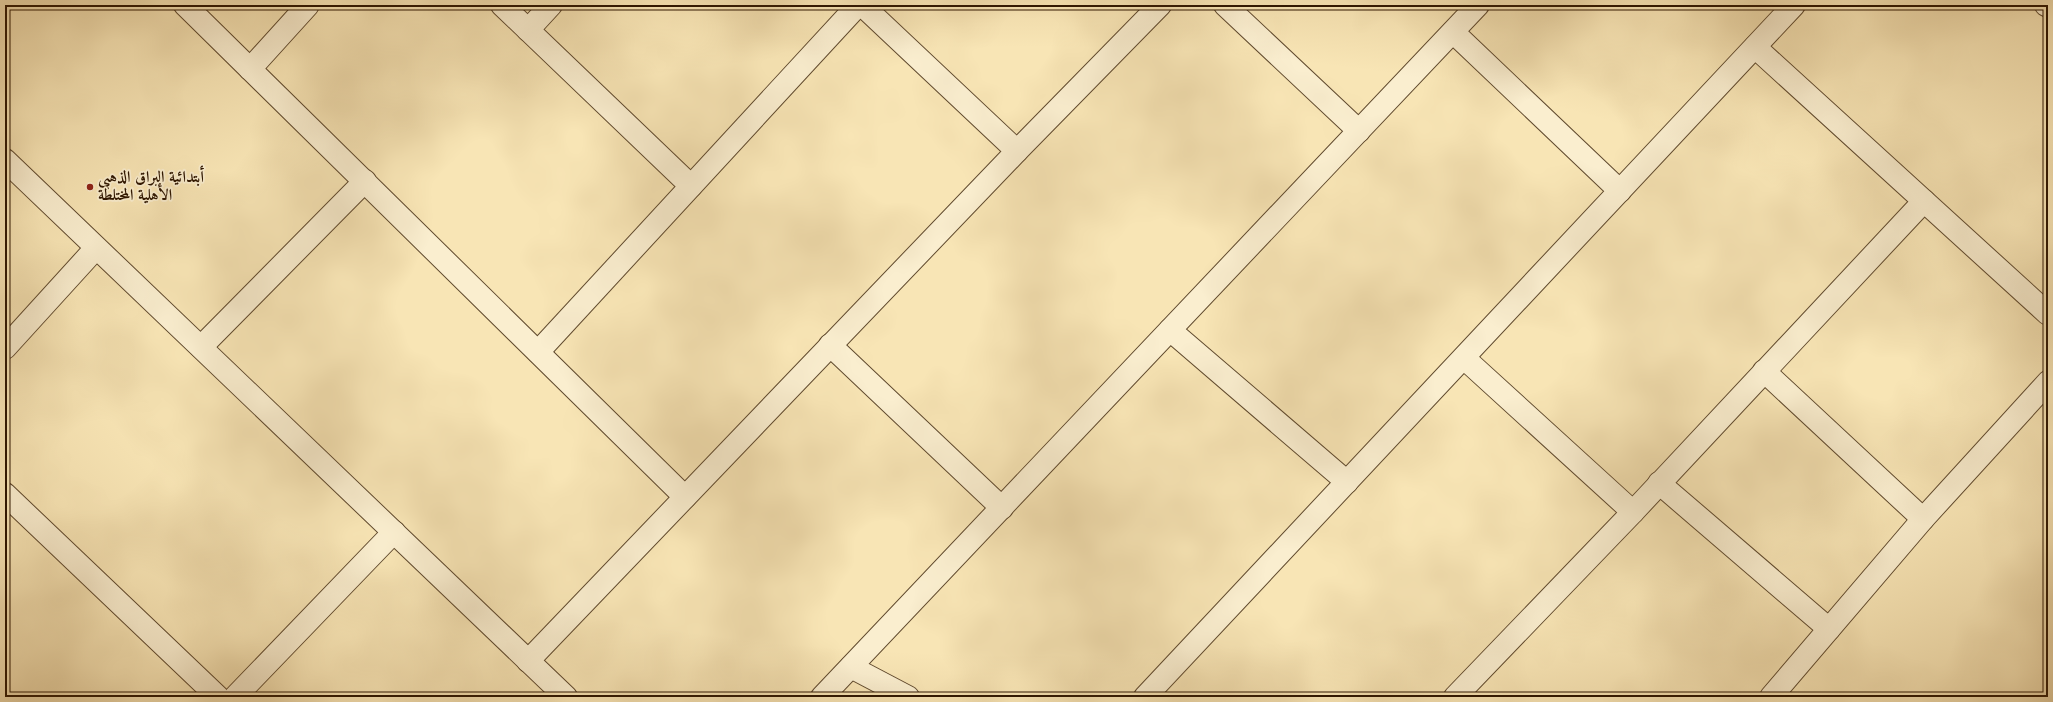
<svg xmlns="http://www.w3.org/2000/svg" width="2053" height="702" viewBox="0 0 2053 702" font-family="'Old Standard TT',Amiri,serif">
  <rect width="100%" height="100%" fill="#f8e5b5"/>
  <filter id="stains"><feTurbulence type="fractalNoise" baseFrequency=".005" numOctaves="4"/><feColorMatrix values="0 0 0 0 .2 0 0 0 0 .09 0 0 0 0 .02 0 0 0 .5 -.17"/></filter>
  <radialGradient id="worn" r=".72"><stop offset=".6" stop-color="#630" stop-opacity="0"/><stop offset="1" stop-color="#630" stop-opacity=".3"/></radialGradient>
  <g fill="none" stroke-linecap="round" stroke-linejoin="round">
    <defs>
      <g id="minor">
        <polyline points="185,5 685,497"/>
        <polyline points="502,5 691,186"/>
        <polyline points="862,5 1017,151"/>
        <polyline points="1225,5 1359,131"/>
        <polyline points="2046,5 2048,6"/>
        <polyline points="528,30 551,5"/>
        <polyline points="1453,32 1620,191"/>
        <polyline points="1755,47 2048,314"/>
        <polyline points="250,69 308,5"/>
        <polyline points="1170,330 1347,482"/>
        <polyline points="830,345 1002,508"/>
        <polyline points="201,347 365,181"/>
        <polyline points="5,348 96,248"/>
        <polyline points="538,352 858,5"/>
        <polyline points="1464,358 1633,512"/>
        <polyline points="1764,371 1923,519"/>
        <polyline points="1659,483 1829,629"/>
        <polyline points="5,494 218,697"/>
        <polyline points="528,661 1017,151 1160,5"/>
        <polyline points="851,667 908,697"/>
        <polyline points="235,697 394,532"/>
        <polyline points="822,697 1478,5"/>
        <polyline points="1145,697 1794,5"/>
        <polyline points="1455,697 1633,512 1924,201"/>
        <polyline points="1771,697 1923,519 2048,382"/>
      </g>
      <polyline id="tertiary" points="5,160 566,697"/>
    </defs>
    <use href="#minor" stroke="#604a2e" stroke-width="24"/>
    <use href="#tertiary" stroke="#604a2e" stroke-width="24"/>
    <use href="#minor" stroke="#faeecf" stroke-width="22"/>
    <use href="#tertiary" stroke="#faeecf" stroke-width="22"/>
  </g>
  <circle fill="#8f2418" stroke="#faeecf" stroke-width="1.5" cx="90" cy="187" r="4"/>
  <g text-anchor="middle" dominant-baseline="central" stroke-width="3.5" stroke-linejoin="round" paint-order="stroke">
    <g font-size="16" font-weight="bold" fill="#2e1601" stroke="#faeecf" text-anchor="start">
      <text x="98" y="178">أبتدائية البراق الذهبي<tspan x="98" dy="18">الأهلية المختلطة</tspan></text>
    </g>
  </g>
  <rect width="2053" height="702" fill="none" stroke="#f8e5b5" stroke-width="20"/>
  <rect x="6" y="6" width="2041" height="690" fill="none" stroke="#2e1601" stroke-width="2"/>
  <rect x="10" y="10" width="2033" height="682" fill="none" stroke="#2e1601"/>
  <rect width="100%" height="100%" filter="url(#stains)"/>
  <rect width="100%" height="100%" fill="url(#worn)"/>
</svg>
